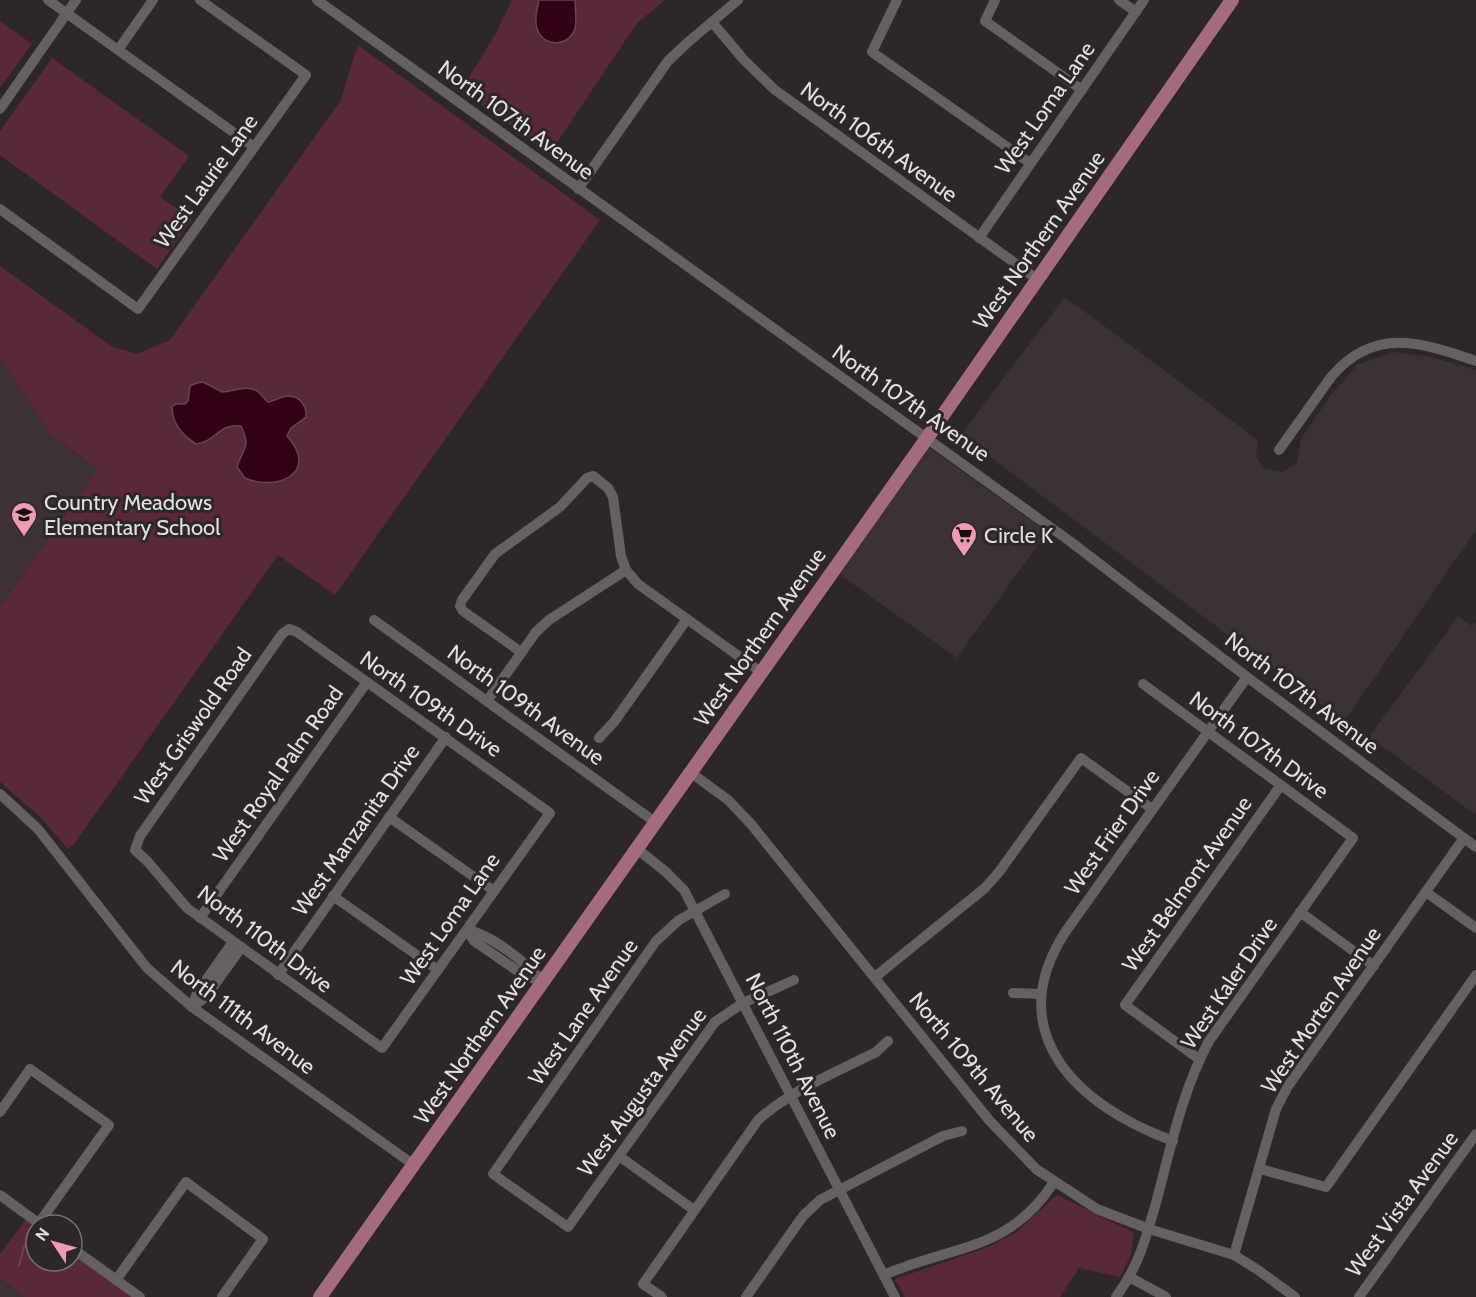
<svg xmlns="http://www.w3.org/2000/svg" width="1476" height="1297" viewBox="0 0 1476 1297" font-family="Cabin,sans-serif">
  <rect width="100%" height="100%" fill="#2d2728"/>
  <g fill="#3c3134">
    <polygon points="1065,297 1258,440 1256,456 1265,469 1283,472 1297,463 1301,439 1330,396 1357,365 1393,352 1428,356 1476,370 1476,530 1344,722 961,435"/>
    <polygon points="0,357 50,434 98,469 0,607"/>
    <polygon points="928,447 1047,532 957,658 839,574"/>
    <polygon points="1458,616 1472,626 1476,622 1476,815 1369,737"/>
    <polygon points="0,1279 1,1280 25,1297 0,1297"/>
  </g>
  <g fill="#5a2939">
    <polygon points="512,0 665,0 637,23 550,153 461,90 495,35"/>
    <polygon points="0,21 32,44 0,88"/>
    <polygon points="359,46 600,220 335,595 278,555 74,844 68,849 41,818 0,782 0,607 98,469 50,434 0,357 0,266 111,346 137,354 170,340 341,100 355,53"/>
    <polygon points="52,58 189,156 160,197 192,219 157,269 0,155 0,131"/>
    <polygon points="1057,1195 1134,1233 1131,1255 1120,1277 1079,1268 1060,1297 905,1297 895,1279 991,1246 1015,1233"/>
    <polygon points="27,1218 36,1225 36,1261 72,1261 72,1250 136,1297 25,1297 0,1279 0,1254"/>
  </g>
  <g fill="#330115" stroke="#684452" stroke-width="1.5">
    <path d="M539,0H575C575,9 577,19 575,28C571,45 547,48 539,33C533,23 537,10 539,0Z"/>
    <path d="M203,382L222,392C234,392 245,384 257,391C261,394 264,399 268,402C275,401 282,396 288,396C300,396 307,406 306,417L291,428L287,436C320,473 277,492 245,478L237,467C242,448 252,449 241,426C219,423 217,441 196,444C182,435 172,424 172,407L176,404H185L188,401L190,386L197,383Z"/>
  </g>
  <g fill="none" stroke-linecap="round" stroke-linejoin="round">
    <polyline stroke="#684452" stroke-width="2" points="19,1266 24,1247 34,1228"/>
    <g stroke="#666061" stroke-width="10">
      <polyline points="48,0 254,147"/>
      <polyline points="317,0 1071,542 1247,677 1476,847"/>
      <polyline points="897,0 872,52 1030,163"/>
      <polyline points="995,0 985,21 1082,90"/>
      <polyline points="1119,0 1136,12"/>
      <polyline points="712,22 744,60 775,90 1037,279"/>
      <polyline points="118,50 153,0"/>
      <polyline points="0,109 76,0"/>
      <polyline points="578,189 668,61 687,43 738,0"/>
      <polyline points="0,209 138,309 306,75 200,0"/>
      <polyline points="979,238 1144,0"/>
      <path d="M1279,450L1331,377C1374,326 1421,342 1476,361"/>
      <polyline points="374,620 655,822"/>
      <polygon points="289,629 297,632 550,813 382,1048 187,908 148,862 135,850 140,836 282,634"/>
      <polyline points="521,652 463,611 460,606 462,600 495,554 560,507 587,478 593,476 608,488 613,497 621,556 626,570 638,584 761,672"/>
      <polyline points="487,701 536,632 549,620 626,570"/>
      <polyline points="599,738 614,722 687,619"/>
      <polyline points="690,772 728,800 751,824 989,1120 1036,1169 1097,1209 1149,1229 1234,1255 1258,1270 1295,1297"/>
      <polyline points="0,794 38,829 147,968 192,1007 414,1165"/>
      <polyline points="389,817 494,891"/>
      <polyline points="636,848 666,872 684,890 895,1297"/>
      <polyline points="1426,892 1476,928"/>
      <polyline points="725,894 679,920 656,941 493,1174 568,1227 715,1022 743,1003 794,980"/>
      <polyline points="333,896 438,970"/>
      <polyline points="1300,912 1374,966"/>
      <polyline points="200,918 367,682"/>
      <polyline points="467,930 474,941 525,976 544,982"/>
      <path d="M467,930C492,935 523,961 541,979"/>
      <polyline points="278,975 446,737"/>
      <polyline points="875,977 985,888 999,872 1081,758 1152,809"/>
      <polyline points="1013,993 1040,994"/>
      <polyline points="192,1007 197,993 233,942"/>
      <polyline points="192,1007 205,998 241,948"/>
      <polyline points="1199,1059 1125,1005 1281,785"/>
      <polyline points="0,1112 30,1069 109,1125 39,1223"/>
      <path d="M1173,1141C1079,1107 999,1033 1066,931L1247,677"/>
      <polyline points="619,1156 694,1210"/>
      <polyline points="1260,1169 1326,1187 1476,975"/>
      <polyline points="0,1195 41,1225"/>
      <polyline points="72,1248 140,1297"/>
      <polyline points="1234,1255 1276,1109 1288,1086 1464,838"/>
      <path d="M884,1275C952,1245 1009,1252 1054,1182"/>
      <polyline points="1131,1278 1166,1297"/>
      <polyline points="116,1280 186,1182 263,1239 222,1297"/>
      <path d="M662,1297L643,1284L758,1120C791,1090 837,1072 876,1052L888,1041"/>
      <polyline points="746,1297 803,1216 820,1200 943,1136 962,1131"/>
      <path d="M1116,1297C1139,1266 1147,1235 1157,1199C1171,1146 1183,1089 1209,1041L1353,838L1143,684"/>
      <polyline points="1359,1297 1476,1134"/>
    </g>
    <polyline stroke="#a36b7b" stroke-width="14" points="320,1297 927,438 1232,0"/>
  </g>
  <defs>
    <symbol id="school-pin" viewBox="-11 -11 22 30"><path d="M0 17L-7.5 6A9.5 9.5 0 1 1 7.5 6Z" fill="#f19ab2" stroke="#2d2728"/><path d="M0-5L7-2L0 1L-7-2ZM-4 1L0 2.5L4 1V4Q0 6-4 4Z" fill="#111"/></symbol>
    <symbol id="supermarket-pin" viewBox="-11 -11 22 30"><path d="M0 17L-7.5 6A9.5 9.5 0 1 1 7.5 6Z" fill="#f19ab2" stroke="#2d2728"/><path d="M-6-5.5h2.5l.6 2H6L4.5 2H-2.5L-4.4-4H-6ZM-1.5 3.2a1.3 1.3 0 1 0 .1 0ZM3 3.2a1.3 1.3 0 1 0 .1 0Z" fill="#111"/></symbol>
  </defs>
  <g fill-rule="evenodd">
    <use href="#school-pin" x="9" y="500" width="30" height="40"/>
    <use href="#supermarket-pin" x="949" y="520" width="30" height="40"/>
  </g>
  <g text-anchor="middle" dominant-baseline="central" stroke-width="6" stroke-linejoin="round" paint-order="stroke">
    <g font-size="22" fill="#e3dfe0" stroke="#2d2728">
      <text transform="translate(1045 108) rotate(-55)">West Loma Lane</text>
      <text transform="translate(516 120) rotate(36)">North 107th Avenue</text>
      <text transform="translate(879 142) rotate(36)">North 106th Avenue</text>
      <text transform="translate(206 181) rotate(-54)">West Laurie Lane</text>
      <text transform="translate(1039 240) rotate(-55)">West Northern Avenue</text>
      <text transform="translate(911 403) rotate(35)">North 107th Avenue</text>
      <text transform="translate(760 637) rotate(-55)">West Northern Avenue</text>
      <text transform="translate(1302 693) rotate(37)">North 107th Avenue</text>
      <text transform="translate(431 704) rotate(35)">North 109th Drive</text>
      <text transform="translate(526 705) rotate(36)">North 109th Avenue</text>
      <text transform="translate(193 726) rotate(-55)">West Griswold Road</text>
      <text transform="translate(1259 745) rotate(36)">North 107th Drive</text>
      <text transform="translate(278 774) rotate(-55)">West Royal Palm Road</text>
      <text transform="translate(356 830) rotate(-55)">West Manzanita Drive</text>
      <text transform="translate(1112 832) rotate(-55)">West Frier Drive</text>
      <text transform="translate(1187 884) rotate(-55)">West Belmont Avenue</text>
      <text transform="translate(450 919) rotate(-55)">West Loma Lane</text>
      <text transform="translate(265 939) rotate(37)">North 110th Drive</text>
      <text transform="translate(1229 983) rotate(-56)">West Kaler Drive</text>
      <text transform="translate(1321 1010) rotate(-56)">West Morten Avenue</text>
      <text transform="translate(583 1012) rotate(-55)">West Lane Avenue</text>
      <text transform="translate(243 1017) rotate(37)">North 111th Avenue</text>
      <text transform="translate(480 1035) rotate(-55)">West Northern Avenue</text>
      <text transform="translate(793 1056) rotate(63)">North 110th Avenue</text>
      <text transform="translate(974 1067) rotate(50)">North 109th Avenue</text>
      <text transform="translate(642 1092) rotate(-54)">West Augusta Avenue</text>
      <text transform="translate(1402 1204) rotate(-54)">West Vista Avenue</text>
    </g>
    <g font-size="22" fill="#e3dfe0" stroke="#2d2728" text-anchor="start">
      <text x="44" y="502">Country Meadows<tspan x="44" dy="25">Elementary School</tspan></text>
      <text x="984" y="535">Circle K</text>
    </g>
  </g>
  <g transform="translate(54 1243) rotate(306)"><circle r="28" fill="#2d2728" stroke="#767172" stroke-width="1.5"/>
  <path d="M0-4.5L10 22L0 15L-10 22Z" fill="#f19ab2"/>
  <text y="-9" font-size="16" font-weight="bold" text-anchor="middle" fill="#e3dfe0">N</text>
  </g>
</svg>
